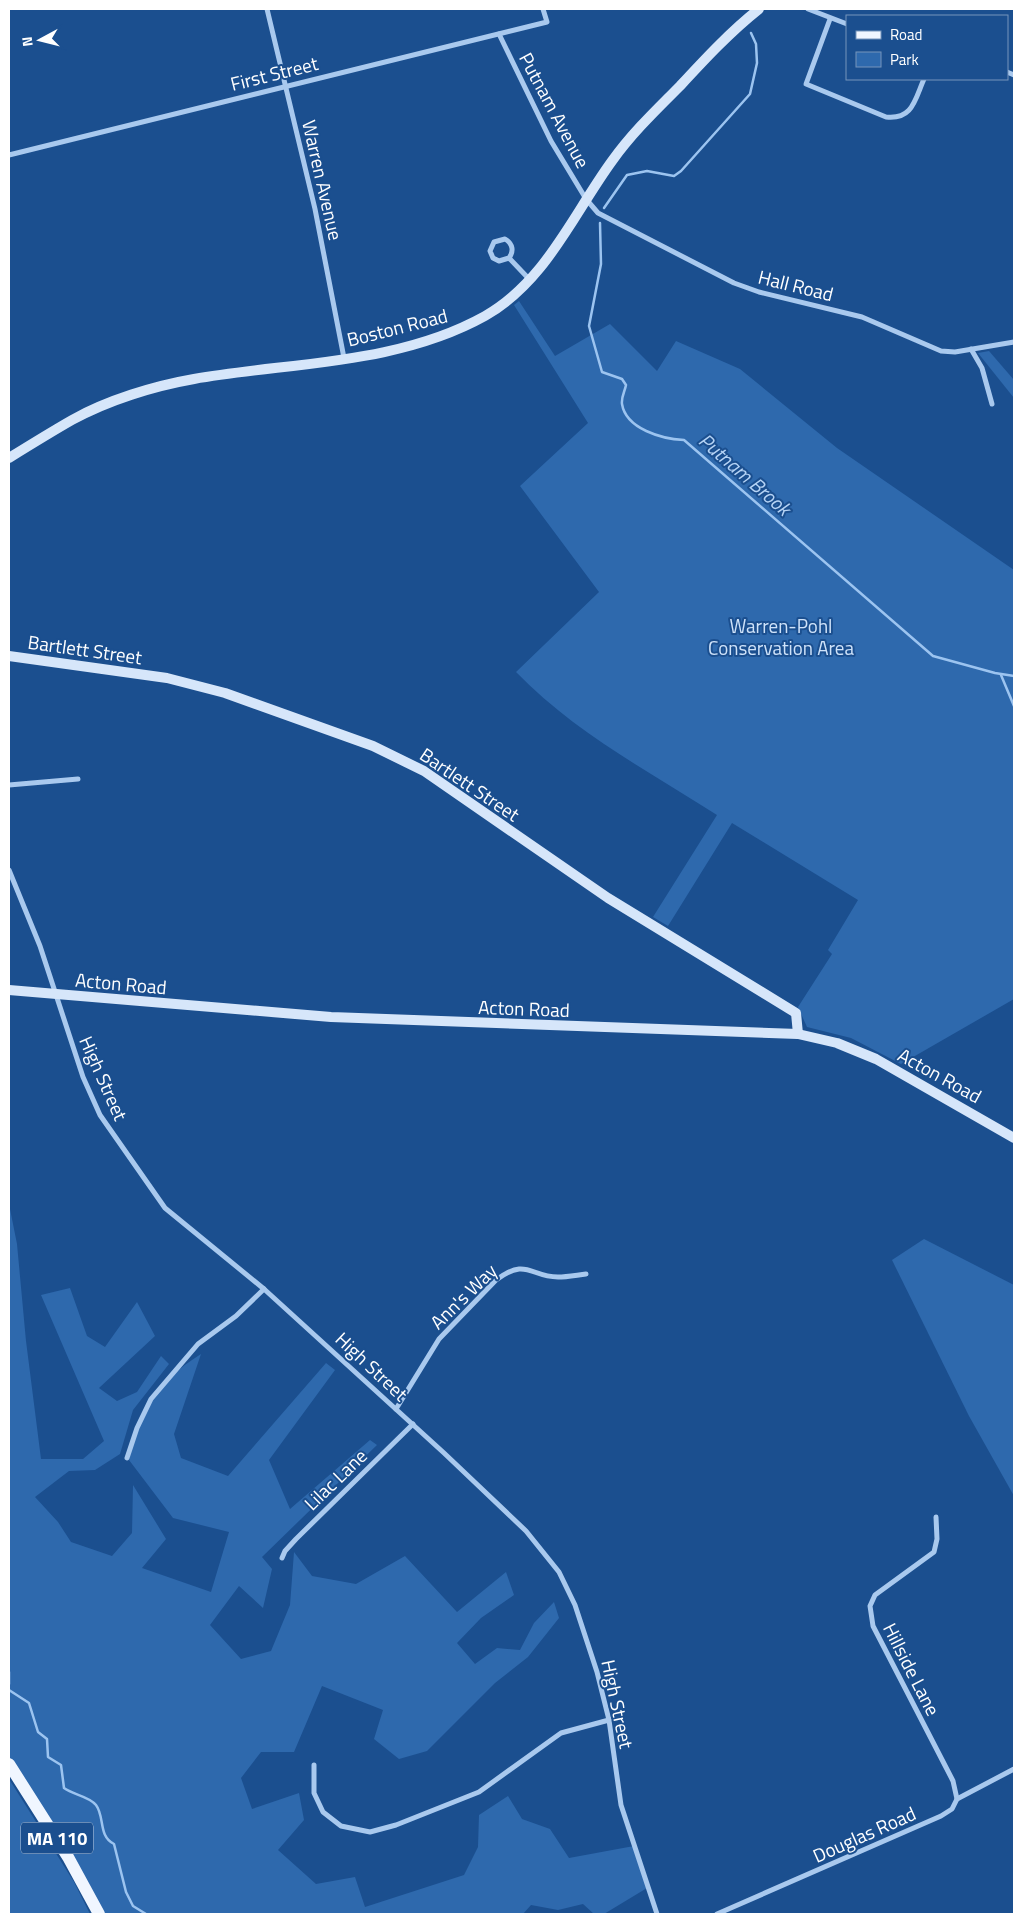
<svg xmlns="http://www.w3.org/2000/svg" width="1023" height="1923" viewBox="0 0 1023 1923" font-family="'Titillium Web',sans-serif">
  <rect width="100%" height="100%" fill="#1b4f8f"/>
  <g fill="#2e69ad">
    <path d="M519,301L555,356L610,324L657,371L676,341L740,369L837,448L1014,570V999L901,1064L851,1038L807,1027L798,1007L832,954L828,950L858,900L732,823L668,926L653,917L717,815C648,771 574,732 516,672L599,592L520,486L588,423L514,305Z"/>
    <polygon points="989,351 1014,380 1014,398 978,353"/>
    <path d="M9,1204L17,1244L26,1341L41,1459H83L104,1441L41,1295L70,1288L87,1336L105,1347L137,1302L155,1336L99,1388L117,1401L137,1392L161,1356L169,1364L133,1410L120,1454L95,1470L69,1471L35,1497L58,1522L71,1542L112,1556L132,1533L133,1485L166,1539L142,1568L211,1592L229,1532L173,1518L129,1460C141,1409 155,1383 201,1354L174,1434L181,1458L228,1476L326,1363L335,1370L269,1460L290,1509L370,1440L377,1445L262,1557L272,1569L263,1608L239,1586L210,1625L241,1659L271,1651L290,1605L294,1552L312,1576L356,1584L405,1556L457,1612L506,1572L514,1595L481,1618L457,1643L475,1664L497,1648L520,1650L534,1623L554,1602L559,1618L528,1657L495,1683L427,1751L399,1759L374,1739L383,1710L322,1686L294,1752H261L241,1778L252,1809L299,1793L304,1820L278,1850L316,1884L355,1877L365,1907L464,1875L478,1847L479,1815L508,1796L522,1819L550,1829L569,1858L634,1846L647,1888L604,1914H594L583,1904L558,1910L531,1905L523,1914H99L9,1764Z"/>
    <polygon points="924,1239 1014,1285 1014,1496 969,1416 892,1260"/>
    <polygon points="9,1779 74,1882 90,1914 9,1914"/>
  </g>
  <g fill="none" stroke-linecap="round" stroke-linejoin="round">
    <g stroke="#9cc4f0" stroke-width="2.5">
      <polyline points="604,208 627,175 647,171 674,176 681,171 750,94 757,63 756,44 751,33"/>
      <path d="M600,223L601,264L589,326L602,372L622,379L626,385C625,391 621,397 622,404C626,429 662,439 684,440L933,656L995,673L1014,676"/>
      <polyline points="1001,675 1014,706"/>
      <polyline points="9,1672 9,1684"/>
      <path d="M9,1690L29,1703L38,1732L47,1739L48,1757L61,1765L64,1788C73,1795 89,1796 96,1805C105,1817 98,1836 114,1844L126,1892L133,1906L146,1914"/>
    </g>
    <g stroke="#a9c9ee" stroke-width="5">
      <polyline points="267,9 315,209 344,358"/>
      <polyline points="808,9 847,24"/>
      <path d="M830,19L806,84L886,117C913,120 915,99 924,79"/>
      <polyline points="499,34 551,141 586,199 598,213 734,283 759,292 862,317 941,351 955,352 1014,342"/>
      <polyline points="1007,72 1014,75"/>
      <polyline points="9,155 547,22 543,9"/>
      <path d="M509,258C514,251 513,244 505,239L494,242L490,251L493,258L499,261L509,258L530,280"/>
      <polyline points="971,349 982,368 992,404"/>
      <polyline points="9,785 78,779"/>
      <polyline points="9,870 40,946 83,1077 100,1115 165,1208 264,1289 444,1453 526,1531 559,1572 575,1605 597,1672 609,1720 621,1805 657,1914"/>
      <path d="M396,1409L439,1339L496,1280C527,1257 530,1277 558,1277C567,1277 577,1275 586,1274"/>
      <polyline points="127,1458 137,1428 151,1399 198,1344 236,1316 264,1289"/>
      <polyline points="936,1517 937,1539 934,1552 875,1595 870,1606 873,1626 953,1781 957,1799"/>
      <polyline points="282,1558 285,1551 296,1539 413,1424"/>
      <polyline points="314,1765 314,1793 323,1812 341,1826 370,1832 396,1825 479,1792 561,1733 609,1720"/>
      <polyline points="717,1914 941,1816 952,1809 957,1799 1014,1769"/>
    </g>
    <g stroke="#d6e6fa" stroke-width="10">
      <path d="M9,458C30,445 51,432 72,420C108,400 154,386 194,379C291,362 397,365 485,316C546,281 572,216 612,161C632,133 656,110 680,86C705,59 730,32 759,9"/>
      <polyline points="9,656 167,678 225,693 373,746 424,771 608,898 796,1013 798,1034"/>
      <polyline points="9,990 331,1017 798,1034 837,1043 876,1059 1014,1138"/>
    </g>
    <polyline stroke="#f0f6ff" stroke-width="12" points="9,1764 68,1857 99,1914"/>
  </g>
  <g text-anchor="middle" dominant-baseline="central" stroke-width="4" stroke-linejoin="round" paint-order="stroke">
    <rect fill="#1b4f8f" stroke="#bbcadd" stroke-width="1" x="21" y="1822.5" width="72" height="31" rx="4"/>
    <g font-size="18" font-weight="bold" fill="#fff">
      <text x="57" y="1838">MA 110</text>
    </g>
    <g font-size="19" fill="#fff" stroke="#1b4f8f">
      <text transform="translate(274 73) rotate(-14)">First Street</text>
      <text transform="translate(555 110) rotate(62)">Putnam Avenue</text>
      <text transform="translate(323 180) rotate(77)">Warren Avenue</text>
      <text transform="translate(796 285) rotate(14)">Hall Road</text>
      <text transform="translate(397 327) rotate(-14)">Boston Road</text>
      <text transform="translate(85 649) rotate(8)">Bartlett Street</text>
      <text transform="translate(470 784) rotate(34)">Bartlett Street</text>
      <text transform="translate(121 983) rotate(5)">Acton Road</text>
      <text transform="translate(524 1008) rotate(2)">Acton Road</text>
      <text transform="translate(940 1075) rotate(29)">Acton Road</text>
      <text transform="translate(104 1078) rotate(66)">High Street</text>
      <text transform="translate(463 1296) rotate(-44)">Ann's Way</text>
      <text transform="translate(372 1366) rotate(43)">High Street</text>
      <text transform="translate(335 1479) rotate(-44)">Lilac Lane</text>
      <text transform="translate(912 1669) rotate(63)">Hillside Lane</text>
      <text transform="translate(618 1704) rotate(78)">High Street</text>
      <text transform="translate(864 1834) rotate(-24)">Douglas Road</text>
    </g>
    <g font-size="19" fill="#cfe3fa" stroke="#1b4f8f">
      <text x="781" y="625">Warren-Pohl<tspan x="781" dy="22">Conservation Area</tspan></text>
    </g>
    <g font-size="20" font-style="italic" fill="#b5d3f5" stroke="#1b4f8f">
      <text transform="translate(745 474) rotate(41)">Putnam Brook</text>
    </g>
  </g>
  <rect width="1023" height="1923" fill="none" stroke="#ffffff" stroke-width="20"/>
  <rect x="846" y="15" width="162" height="65" fill="#1b4f8f" stroke="#7695bc"/>
  <rect x="856" y="31" width="25" height="8" fill="#f0f6ff" stroke="#7695bc"/>
  <text x="890" y="40" font-size="15" fill="#ffffff">Road</text>
  <rect x="856" y="52" width="25" height="15" fill="#2e69ad" stroke="#7695bc"/>
  <text x="890" y="65" font-size="15" fill="#ffffff">Park</text>
  <g transform="translate(40 40) rotate(263)" stroke="#1b4f8f" stroke-width="4" paint-order="stroke">
  <path d="M0-4L9 19L0 12L-9 19Z" fill="#ffffff"/>
  <text y="-8" font-size="14" font-weight="bold" text-anchor="middle" fill="#ffffff">N</text>
  </g>
</svg>
